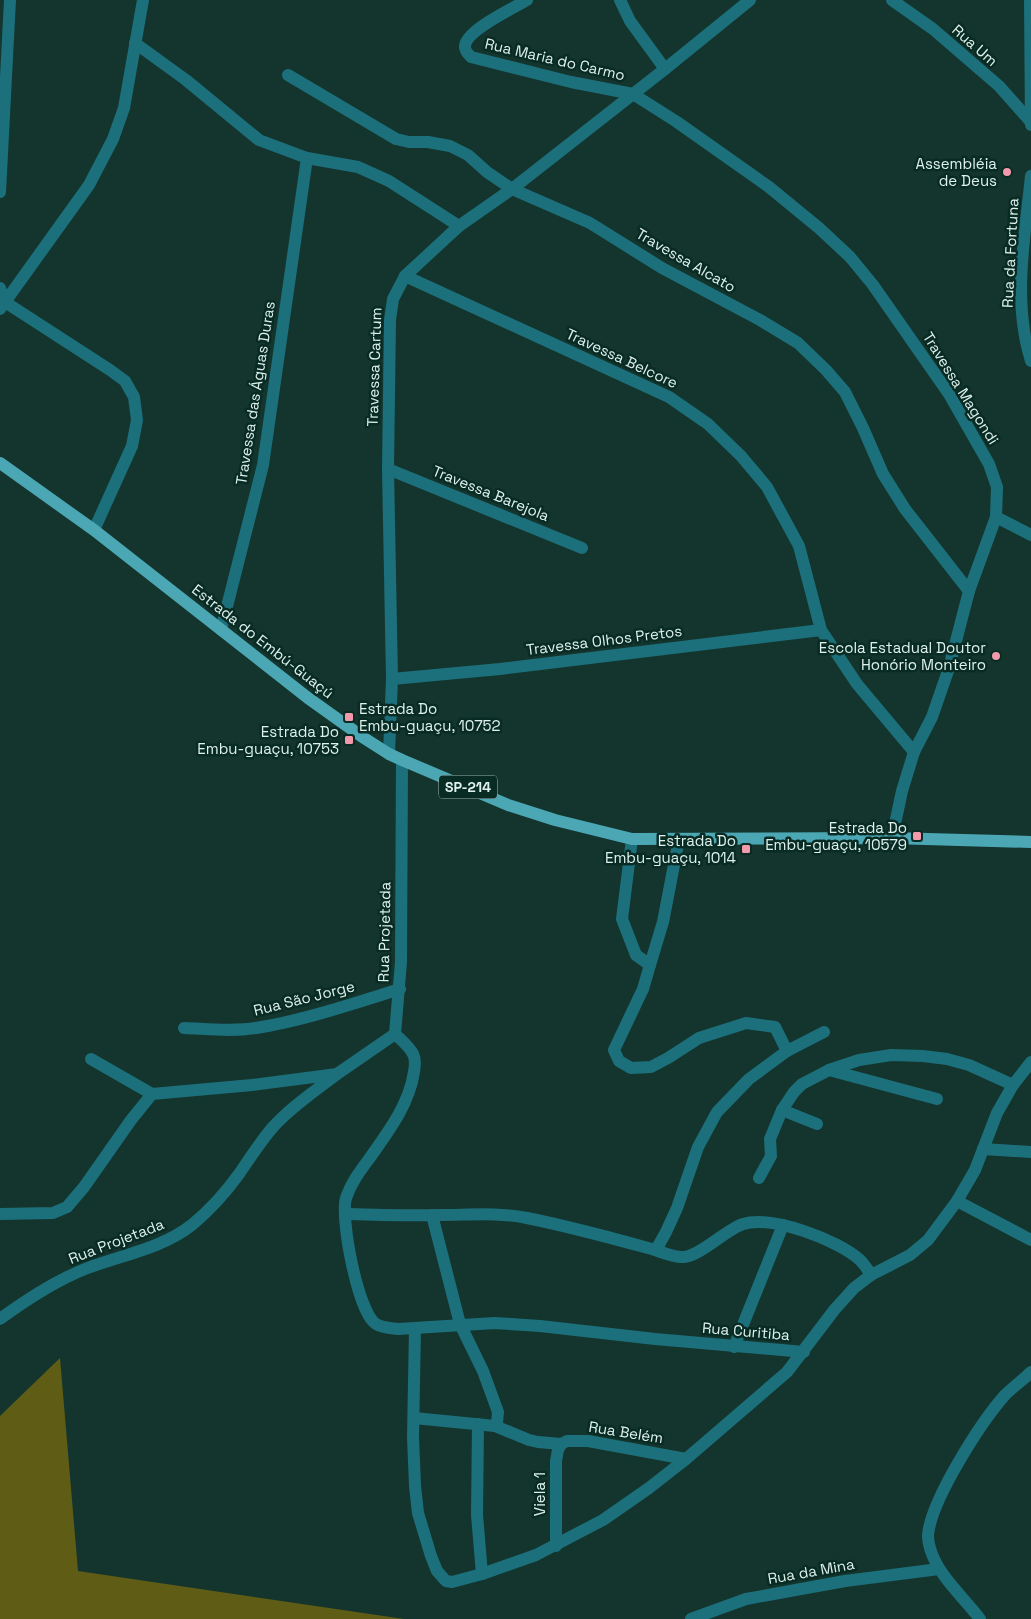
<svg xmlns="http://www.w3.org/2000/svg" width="1031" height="1619" viewBox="0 0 1031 1619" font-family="'Space Grotesk',sans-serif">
  <rect width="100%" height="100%" fill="#14352d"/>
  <polygon fill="#5f5d15" points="60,1358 78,1571 404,1619 0,1619 0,1416"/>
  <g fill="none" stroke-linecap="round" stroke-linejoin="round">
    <g stroke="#1c707c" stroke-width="12">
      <path d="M527,0C514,8 464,31 465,47C465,51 468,54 471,57L571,82L633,94L677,122L769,187L819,228L850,257L873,285L949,394L989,464L997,487L996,517L969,591L949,668L932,717L914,752L902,791L892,838"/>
      <polyline points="620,0 630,21 665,69"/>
      <polyline points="892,0 933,29 999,86 1031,122"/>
      <polyline points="1030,0 1031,125"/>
      <polyline points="135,43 186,80 259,140 307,158 358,167 389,181 459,226"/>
      <polyline points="288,75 396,139 409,142 428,142 450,146 468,155 487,172 512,189 590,223 662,268 760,320 798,343 826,370 845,392 863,428 883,474 905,509 969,591"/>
      <path d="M1031,176C1025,236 1012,301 1031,361"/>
      <polyline points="0,192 10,0"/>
      <polyline points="405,276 669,397 708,424 741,456 767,487 799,546 821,630 857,684 914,752"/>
      <polyline points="0,288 5,302 110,370 125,381 134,397 137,420 132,446 94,530"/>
      <polyline points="0,309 89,185 113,139 124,108 143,0"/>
      <polyline points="388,469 582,548"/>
      <polyline points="996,517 1031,535"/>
      <polyline points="221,630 263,465 307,158"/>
      <polyline points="392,679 500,669 821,630"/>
      <polyline points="389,754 392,679 388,469 390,320 393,299 405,276 459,226 512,189 665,69 750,0"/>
      <polyline points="632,839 622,919 636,955 650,965 643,989 614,1050 619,1061 631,1068 651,1067 668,1058 699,1038 746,1023 775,1027 787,1051"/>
      <polyline points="650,965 663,922 679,839"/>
      <path d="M184,1028C208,1029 233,1032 256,1028C302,1021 355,1003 400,989"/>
      <path d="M395,1034C401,1040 409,1046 413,1054C416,1059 415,1066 414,1072C409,1105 388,1132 369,1159C360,1171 351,1183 346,1198C340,1218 358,1313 376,1324C382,1328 391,1328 398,1329L495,1323L540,1326L655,1339L804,1352"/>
      <polyline points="91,1059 152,1094"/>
      <polyline points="829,1070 937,1099"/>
      <polyline points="782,1110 817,1124"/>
      <polyline points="983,1149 1031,1152"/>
      <polyline points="759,1178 771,1156 770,1139 782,1110 794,1092 802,1084 829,1070 859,1060 891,1055 923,1056 947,1059 969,1065 1013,1085"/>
      <polyline points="957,1201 1031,1240"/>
      <polyline points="0,1214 53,1213 67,1207 84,1187 131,1120 152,1094 252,1085 337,1074 395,1034 401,962 402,760"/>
      <path d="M345,1214C377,1215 408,1216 440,1215C469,1215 498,1212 527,1218C567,1226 608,1237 648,1248C659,1251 670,1256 681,1257C697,1259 725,1230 743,1224C772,1215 838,1240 860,1260C864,1264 868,1270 871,1275"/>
      <polyline points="432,1215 460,1324 483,1371 498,1412 497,1423 495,1426"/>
      <polyline points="656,1250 666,1232 677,1208 698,1147 717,1112 749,1079 787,1051 824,1032"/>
      <path d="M0,1319C26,1300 55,1281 85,1269C121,1255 162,1249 193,1224C211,1209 226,1192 239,1174C250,1158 260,1142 273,1127C291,1107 315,1091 337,1074"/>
      <polyline points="415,1328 413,1437 415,1486 418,1513 431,1556 437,1571 446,1581 452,1582 482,1574 536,1555 603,1520 649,1488 686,1459 787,1372 835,1309 854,1288 871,1275 910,1255 928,1240 957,1201 975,1170 997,1113 1013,1085 1031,1062"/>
      <polyline points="734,1347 783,1225"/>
      <polyline points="414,1418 495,1426 529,1440 538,1442 561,1444 567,1441 588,1441 686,1459"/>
      <polyline points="478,1424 477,1515 482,1574"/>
      <polyline points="556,1546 556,1461 558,1450 561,1444"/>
      <polyline points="691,1619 746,1599 845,1581 939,1569"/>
      <path d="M980,1619C965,1599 941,1578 932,1554C930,1549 928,1541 928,1535C931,1500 981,1422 1005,1395C1013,1387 1023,1380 1031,1372"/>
    </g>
    <polyline stroke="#4ca7b5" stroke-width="12" points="0,463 94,530 308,698 364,738 389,754 402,760 508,805 555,820 632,839 892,838 1031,842"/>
  </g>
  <g fill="#f29aac" stroke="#082b24" stroke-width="2">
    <circle cx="1007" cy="172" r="5"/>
    <circle cx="996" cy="656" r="5"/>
    <rect x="344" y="712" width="10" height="10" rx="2.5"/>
    <rect x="344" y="735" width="10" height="10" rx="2.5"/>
    <rect x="912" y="831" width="10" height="10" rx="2.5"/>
    <rect x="741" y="844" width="10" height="10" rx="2.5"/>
  </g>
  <g text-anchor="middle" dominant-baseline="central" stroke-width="5" stroke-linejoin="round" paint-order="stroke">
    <rect fill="#082b24" stroke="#9eb6b0" stroke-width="1" x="439" y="775.5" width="58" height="23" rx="4"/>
    <g font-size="14" font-weight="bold" fill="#dff1ec">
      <text x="468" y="787">SP-214</text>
    </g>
    <g font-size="15" fill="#dff1ec" stroke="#082b24">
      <text transform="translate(975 45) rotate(41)">Rua Um</text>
      <text transform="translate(555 59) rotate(13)">Rua Maria do Carmo</text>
      <text transform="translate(1010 253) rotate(-87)">Rua da Fortuna</text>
      <text transform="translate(686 260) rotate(30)">Travessa Alcato</text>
      <text transform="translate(622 358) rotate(25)">Travessa Belcore</text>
      <text transform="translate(374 367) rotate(-88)">Travessa Cartum</text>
      <text transform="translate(961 388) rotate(58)">Travessa Magondi</text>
      <text transform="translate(255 393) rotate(-81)">Travessa das Águas Duras</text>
      <text transform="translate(491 493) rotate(22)">Travessa Barejola</text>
      <text transform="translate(604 640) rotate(-7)">Travessa Olhos Pretos</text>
      <text transform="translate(263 641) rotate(38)">Estrada do Embú-Guaçú</text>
      <text transform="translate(384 932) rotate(-89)">Rua Projetada</text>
      <text transform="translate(304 998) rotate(-14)">Rua São Jorge</text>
      <text transform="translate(116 1241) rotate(-21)">Rua Projetada</text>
      <text transform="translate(746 1331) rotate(5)">Rua Curitiba</text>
      <text transform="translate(626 1432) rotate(9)">Rua Belém</text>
      <text transform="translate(539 1494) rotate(-90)">Viela 1</text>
      <text transform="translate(811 1571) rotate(-10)">Rua da Mina</text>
    </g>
    <g font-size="15" fill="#dff1ec" stroke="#082b24" text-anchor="end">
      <text x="997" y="163">Assembléia<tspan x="997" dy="17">de Deus</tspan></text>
      <text x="986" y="647">Escola Estadual Doutor<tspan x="986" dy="17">Honório Monteiro</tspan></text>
      <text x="359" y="708" text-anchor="start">Estrada Do<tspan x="359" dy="17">Embu-guaçu, 10752</tspan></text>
      <text x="339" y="731">Estrada Do<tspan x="339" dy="17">Embu-guaçu, 10753</tspan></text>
      <text x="907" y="827">Estrada Do<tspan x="907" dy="17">Embu-guaçu, 10579</tspan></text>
      <text x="736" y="840">Estrada Do<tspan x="736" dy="17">Embu-guaçu, 1014</tspan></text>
    </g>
  </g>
</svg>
